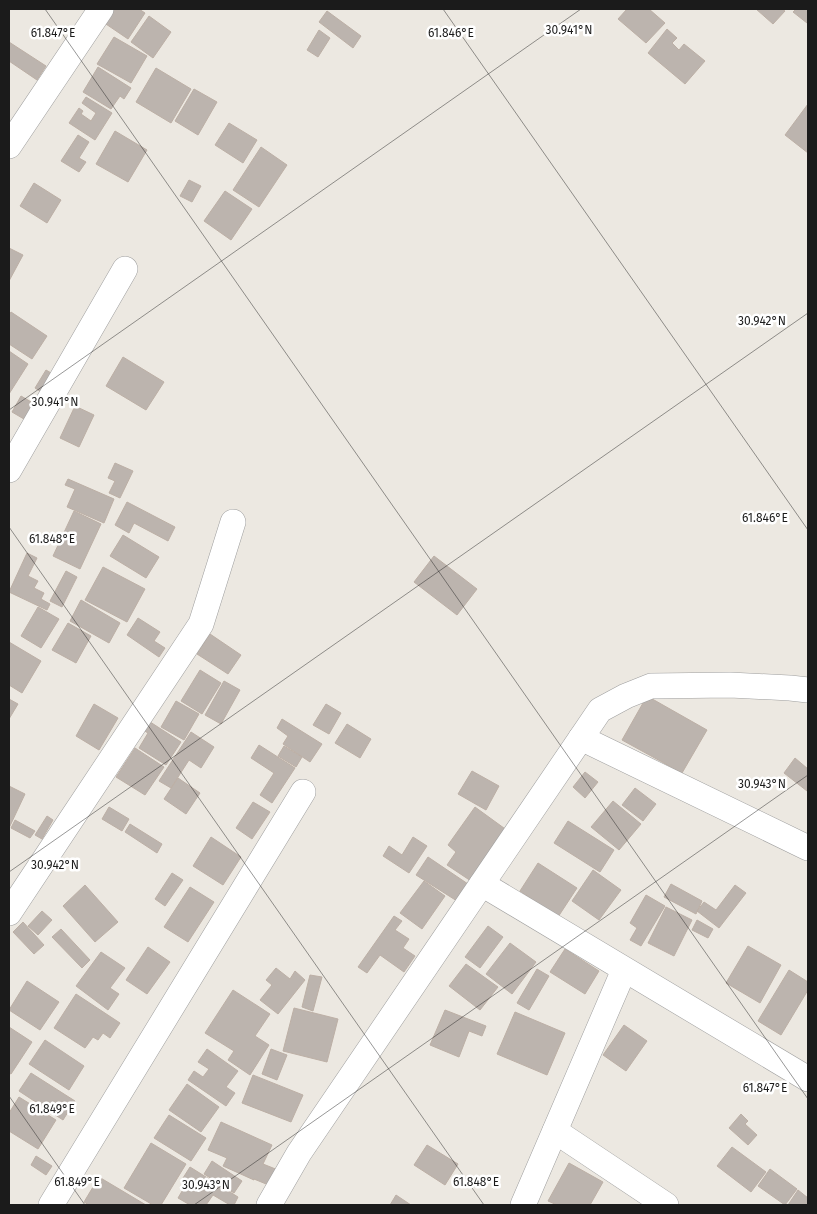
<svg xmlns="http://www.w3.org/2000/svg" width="817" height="1214" viewBox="0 0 817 1214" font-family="'Fira Sans',sans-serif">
  <rect width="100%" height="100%" fill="#ece8e1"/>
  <g fill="#bcb4ae" stroke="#bcafa5">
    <polygon points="107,9 139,9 145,13 128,39 100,20"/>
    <polygon points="627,9 649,9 665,23 646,43 618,19"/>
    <polygon points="756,9 782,9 785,11 773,24"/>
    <polygon points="796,9 808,9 808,21 807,23 793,12"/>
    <polygon points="327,11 361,36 353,48 319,22"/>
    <polygon points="149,16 171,32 153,58 131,42"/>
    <polygon points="667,29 677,38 672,43 679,50 684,44 705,61 685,84 648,53"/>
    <polygon points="319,30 330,38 318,57 307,50"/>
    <polygon points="114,37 147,56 131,83 97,64"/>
    <polygon points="9,42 46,66 37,80 9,61"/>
    <polygon points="98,67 131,88 124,99 120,96 111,109 83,92"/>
    <polygon points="156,68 191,89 171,123 136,102"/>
    <polygon points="194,89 217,102 198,135 175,121"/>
    <polygon points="86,97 112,113 95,140 69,123 79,108 83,111 81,114 91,121 96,113 82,103"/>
    <polygon points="808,104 808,153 785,135"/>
    <polygon points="229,123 257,140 243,163 215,145"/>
    <polygon points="115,131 147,150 128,182 96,164"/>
    <polygon points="78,135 89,142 79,158 86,162 79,172 61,161"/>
    <polygon points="261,147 287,165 259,207 233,190"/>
    <polygon points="189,180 201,186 192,202 180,196"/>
    <polygon points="34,183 61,200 47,223 20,206"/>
    <polygon points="225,191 252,209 231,240 204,221"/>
    <polygon points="9,248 23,255 9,281"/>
    <polygon points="11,312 47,336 32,359 9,344 9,315"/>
    <polygon points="9,351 28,364 9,394"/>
    <polygon points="123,357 164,382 146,410 106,386"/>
    <polygon points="46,370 58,377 46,395 35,388"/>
    <polygon points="21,396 38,406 29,422 12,412"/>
    <polygon points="75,406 94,415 79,447 60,438"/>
    <polygon points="115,463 133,471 120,498 109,493 115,481 108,478"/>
    <polygon points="68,479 114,499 104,523 67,507 75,489 65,485"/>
    <polygon points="127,502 175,527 168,541 134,523 129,533 115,525"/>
    <polygon points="74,511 101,524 80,569 53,556"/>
    <polygon points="123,535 159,557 146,578 110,556"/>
    <polygon points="27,553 37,558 28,576 38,581 34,588 44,593 41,599 50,604 47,610 9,592"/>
    <polygon points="434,556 477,589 457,615 414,582"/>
    <polygon points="103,567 145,589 127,622 85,600"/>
    <polygon points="66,571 77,577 62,607 50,601"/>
    <polygon points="81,600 120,623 109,643 70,621"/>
    <polygon points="38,607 59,619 41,648 21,636"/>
    <polygon points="138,618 160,632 154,641 165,648 159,657 127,635"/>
    <polygon points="68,623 91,636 76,663 52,650"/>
    <polygon points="210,634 241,655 228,674 197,654"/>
    <polygon points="9,642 41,661 22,693 9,685"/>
    <polygon points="200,670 221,683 202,714 181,701"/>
    <polygon points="224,681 240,690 221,724 205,715"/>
    <polygon points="647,696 707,730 682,773 622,740"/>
    <polygon points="9,699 18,704 9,719"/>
    <polygon points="176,701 199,714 184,740 161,727"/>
    <polygon points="94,704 118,718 99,750 76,736"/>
    <polygon points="326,704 341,713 329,734 313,725"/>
    <polygon points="144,718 181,742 166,765 139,748 148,733 138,727"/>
    <polygon points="282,719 322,744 310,762 283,744 288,736 277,728"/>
    <polygon points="347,724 371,739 360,758 335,743"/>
    <polygon points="191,732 214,747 201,768 189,760 171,788 159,781"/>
    <polygon points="259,745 295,768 272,803 260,795 274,773 251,758"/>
    <polygon points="284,746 302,757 296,767 278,756"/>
    <polygon points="135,748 164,767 145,795 116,777"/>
    <polygon points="795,758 808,769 808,789 807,791 784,773"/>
    <polygon points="472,771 499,786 486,810 458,794"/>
    <polygon points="585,772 598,782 585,798 573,787"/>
    <polygon points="178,778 200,793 186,814 164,799"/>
    <polygon points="9,786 25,794 9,828"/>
    <polygon points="635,788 656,804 643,821 622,805"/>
    <polygon points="613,801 641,824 619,850 591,827"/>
    <polygon points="253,802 270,812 252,839 236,828"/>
    <polygon points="109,807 129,819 122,831 102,819"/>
    <polygon points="475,807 508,831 471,881 447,865 456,852 448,845"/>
    <polygon points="47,816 53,820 42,839 35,835"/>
    <polygon points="15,820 35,831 30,838 11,828"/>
    <polygon points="568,821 614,850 600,872 554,843"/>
    <polygon points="130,824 162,844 157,853 125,832"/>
    <polygon points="211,837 241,857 223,885 193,866"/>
    <polygon points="413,837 427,846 409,873 383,856 389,846 402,855"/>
    <polygon points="428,857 468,884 457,901 416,875"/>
    <polygon points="538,863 577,888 558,917 520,891"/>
    <polygon points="593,870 621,890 599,920 572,901"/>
    <polygon points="172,873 183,880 165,906 155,899"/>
    <polygon points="424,881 445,896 422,929 400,913"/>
    <polygon points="671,884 702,901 696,914 664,897"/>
    <polygon points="85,885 118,922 95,942 63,906"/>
    <polygon points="735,885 746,893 719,928 697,911 704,902 716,910"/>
    <polygon points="190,887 214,902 188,942 164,927"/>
    <polygon points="646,895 665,906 641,946 630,940 637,928 630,923"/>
    <polygon points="666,907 692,920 674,956 648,943"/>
    <polygon points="42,911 52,920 38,935 28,926"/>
    <polygon points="394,916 402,921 395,930 409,939 403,948 415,956 404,972 380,955 367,973 358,967"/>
    <polygon points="697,920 713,929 708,938 692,930"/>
    <polygon points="23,922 44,945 34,954 13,932"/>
    <polygon points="488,926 503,937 480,968 465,957"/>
    <polygon points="61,929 90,960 82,968 52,937"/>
    <polygon points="510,943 536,962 512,994 486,974"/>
    <polygon points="748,946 781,965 760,1003 726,983"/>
    <polygon points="148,947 170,962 147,994 126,980"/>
    <polygon points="565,949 599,971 585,994 550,972"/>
    <polygon points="101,952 125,968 110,988 119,994 108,1010 76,986"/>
    <polygon points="466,964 498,987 480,1010 449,986"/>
    <polygon points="276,968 290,979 295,971 305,980 278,1014 260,1000 272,985 266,980"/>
    <polygon points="537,969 549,976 529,1010 517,1003"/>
    <polygon points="789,970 808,982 808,990 781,1035 758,1021"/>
    <polygon points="310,975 322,977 313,1011 302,1007"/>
    <polygon points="27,981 59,1002 40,1030 9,1010"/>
    <polygon points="233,990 270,1014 255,1036 269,1045 250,1075 228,1060 234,1051 205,1033"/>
    <polygon points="76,994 120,1023 110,1038 103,1033 98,1040 93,1037 85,1048 54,1028"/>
    <polygon points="294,1008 338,1019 327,1062 283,1051"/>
    <polygon points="445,1010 486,1026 482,1036 469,1031 459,1057 430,1045"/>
    <polygon points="515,1012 565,1033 547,1075 497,1054"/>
    <polygon points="624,1025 647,1041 626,1071 603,1055"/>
    <polygon points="9,1027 32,1042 11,1074 9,1073"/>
    <polygon points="45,1040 84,1066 69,1090 29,1064"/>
    <polygon points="207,1049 238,1071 226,1087 235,1093 226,1106 188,1080 194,1071 203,1077 209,1069 198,1062"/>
    <polygon points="271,1049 287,1055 277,1080 262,1074"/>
    <polygon points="31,1073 75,1101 63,1120 19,1091"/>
    <polygon points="253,1075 303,1095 291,1122 242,1103"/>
    <polygon points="187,1084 219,1107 201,1132 169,1110"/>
    <polygon points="19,1097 56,1120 38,1149 9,1131 9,1113"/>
    <polygon points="741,1114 748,1121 745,1124 757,1135 748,1145 729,1128"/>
    <polygon points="169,1115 206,1138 191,1161 154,1138"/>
    <polygon points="221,1122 272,1145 263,1164 278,1170 271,1186 254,1179 254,1180 223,1166 227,1158 208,1150"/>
    <polygon points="151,1143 186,1164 161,1205 153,1205 124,1188"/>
    <polygon points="427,1145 458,1164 445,1185 414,1165"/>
    <polygon points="732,1147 766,1172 751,1192 717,1166"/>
    <polygon points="36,1156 52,1166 46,1175 31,1165"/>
    <polygon points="212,1161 242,1181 234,1193 204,1174"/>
    <polygon points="569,1163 603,1182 590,1205 557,1205 548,1201"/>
    <polygon points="190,1167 238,1197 234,1205 230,1205 213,1195 206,1205 190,1205 178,1198 188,1181 183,1178"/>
    <polygon points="770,1169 797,1189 785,1205 758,1186"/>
    <polygon points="99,1177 146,1205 89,1205 84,1202"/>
    <polygon points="798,1190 808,1198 808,1205 788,1205"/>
    <polygon points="396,1195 411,1205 390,1205"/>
  </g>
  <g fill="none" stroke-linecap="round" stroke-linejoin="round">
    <defs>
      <g id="minor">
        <polyline points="9,146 101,9"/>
        <polyline points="9,470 125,269"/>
        <polyline points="581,738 808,848"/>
        <polyline points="482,884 808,1079"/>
        <polyline points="9,913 201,624 233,522"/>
        <polyline points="555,1131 666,1205"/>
        <polyline points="51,1205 303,792"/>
        <polyline points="269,1205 299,1153 600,710 626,696 651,686 730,685 790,688 808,690"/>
        <polyline points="523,1205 624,970"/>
      </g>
    </defs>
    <use href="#minor" stroke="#9f9f9f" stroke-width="26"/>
    <use href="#minor" stroke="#fff" stroke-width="25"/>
  </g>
  <path fill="none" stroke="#1b1b1b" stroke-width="1" stroke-opacity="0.45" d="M45,9L808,1099M443,9L808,530M9,410L581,9M9,527L484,1205M9,872L808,313M9,1096L85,1205M194,1205L808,775"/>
  <g font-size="12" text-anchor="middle" fill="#1b1b1b" stroke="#fff" stroke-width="5" stroke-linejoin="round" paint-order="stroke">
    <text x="569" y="34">30.941°N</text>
    <text x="53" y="37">61.847°E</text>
    <text x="451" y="37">61.846°E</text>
    <text x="762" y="325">30.942°N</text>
    <text x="55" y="406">30.941°N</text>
    <text x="765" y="522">61.846°E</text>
    <text x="52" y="543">61.848°E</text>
    <text x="762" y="788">30.943°N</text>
    <text x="55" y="869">30.942°N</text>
    <text x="765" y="1092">61.847°E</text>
    <text x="52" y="1113">61.849°E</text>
    <text x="77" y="1186">61.849°E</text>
    <text x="476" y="1186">61.848°E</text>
    <text x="206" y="1189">30.943°N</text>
  </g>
  <rect width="817" height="1214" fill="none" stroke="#1b1b1b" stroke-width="20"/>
</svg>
